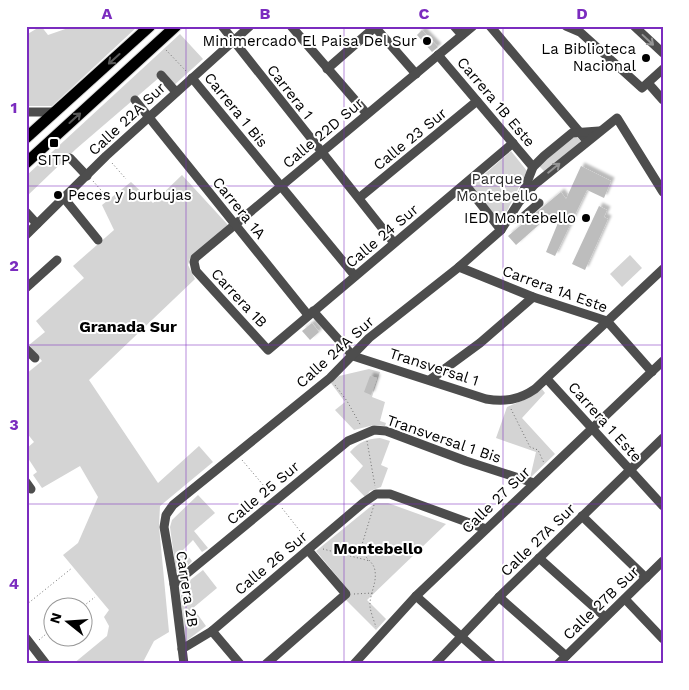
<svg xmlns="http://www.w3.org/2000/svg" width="689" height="690" viewBox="0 0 689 690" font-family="'Work Sans',sans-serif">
  <defs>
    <filter id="shadow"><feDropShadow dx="3.5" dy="-3.5" stdDeviation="1" flood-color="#0004"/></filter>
  </defs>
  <rect width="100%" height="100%" fill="#fff"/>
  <g fill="#d4d4d4">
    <polygon points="41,26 48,35 74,26 138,26 52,106 26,106 26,35"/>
    <polygon points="180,34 203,59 172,87 161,76 76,149 26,197 26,176"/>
    <polygon points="575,135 581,141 545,172 539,166"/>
    <polygon points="511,151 527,171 501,223 471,186"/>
    <polygon points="182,175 228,225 190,258 188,265 195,279 89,380 158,483 199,446 213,462 160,506 159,526 169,632 154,641 142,664 73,664 107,636 109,626 104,617 109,610 63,555 78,543 98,497 80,466 42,488 33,475 37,472 26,455 26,449 34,442 26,432 26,374 42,361 29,345 45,332 36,321 84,278 73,266 114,230 102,205 131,182 153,203"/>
    <polygon points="630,255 642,268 622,287 610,274"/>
    <polygon points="369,369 380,372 372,397 385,402 380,421 386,423 385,426 374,425 354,430 335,410 345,402 331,383 339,376"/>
    <polygon points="542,389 545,393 522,418 555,454 530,478 536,452 496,438 507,407 526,399"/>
    <path d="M380,438L390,441L381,465L388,468L381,487L370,491L365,497L350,481L363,466L350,452C359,442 366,439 380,438Z"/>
    <polygon points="198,495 215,513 194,531 208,548 202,552 193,540 183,550 192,561 183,571 178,572 176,571 170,527 172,520"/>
    <polygon points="375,503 388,503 446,524 367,600 386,619 376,630 345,599 351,593 316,551"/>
    <polygon points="203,570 217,588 193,608 206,626 185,642 180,588"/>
  </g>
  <g fill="#bdbdbd" filter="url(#shadow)">
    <polygon points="422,30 438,47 432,52 417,35"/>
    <polygon points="581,166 611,181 604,198 587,190 555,256 546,252 560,218 551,214 516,245 508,236 561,192 566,199"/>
    <polygon points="599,206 607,210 604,217 608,219 585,270 572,264"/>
    <polygon points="312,323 319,332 310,340 302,331"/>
    <polygon points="370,376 377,378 371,395 364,392"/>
  </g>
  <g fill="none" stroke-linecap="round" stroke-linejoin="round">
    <defs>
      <g id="major">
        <polyline points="26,138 150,26"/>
        <polyline points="26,163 176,26"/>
      </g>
    </defs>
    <use href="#major" stroke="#dbdbdb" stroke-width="13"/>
    <g stroke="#6f6f6f" stroke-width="1" stroke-dasharray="1 2.5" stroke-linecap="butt">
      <polyline points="166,50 187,72"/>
      <polyline points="112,163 126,179"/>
      <polyline points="93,181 107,197"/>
      <polyline points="335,385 347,401 361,426"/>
      <polyline points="511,409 530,447 538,450 544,463"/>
      <polyline points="367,441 375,486"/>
      <polyline points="242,460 270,493"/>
      <path d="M374,505L361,548C363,558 374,561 375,571C377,584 369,595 370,607C371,613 374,621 376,627"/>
      <polyline points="282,508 307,540"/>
      <polyline points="323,549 370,561"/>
      <polyline points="354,594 373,593"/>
      <polyline points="26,605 72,568"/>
      <polyline points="81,608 95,597"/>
      <polyline points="39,640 52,629"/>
    </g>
    <g stroke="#4d4d4d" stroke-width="9">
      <polyline points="222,26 394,243"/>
      <polyline points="291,26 367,114"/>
      <polyline points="374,26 416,74"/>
      <polyline points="454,26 462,35"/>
      <polyline points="473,26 195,258 194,262 196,271 268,350 513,143"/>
      <polyline points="490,26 587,141"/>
      <polyline points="566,26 580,32 642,88 663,69"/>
      <polyline points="634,26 663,53"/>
      <polyline points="438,55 533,167"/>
      <polyline points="327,69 375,27"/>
      <polyline points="161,75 176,92"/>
      <polyline points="192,78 355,276"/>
      <polyline points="648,83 663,100"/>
      <polyline points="135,100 308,315"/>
      <polyline points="26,112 55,112"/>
      <polyline points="70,158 87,176"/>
      <polyline points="465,184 501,230"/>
      <polyline points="522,195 533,167 544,156 572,133 599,131"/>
      <polyline points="64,198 98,240"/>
      <polyline points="359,198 477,101"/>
      <polyline points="26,212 37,224"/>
      <polyline points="508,220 522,218 539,203"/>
      <polyline points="26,235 106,156 250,26"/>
      <polyline points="459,267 533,297 607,321 652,372"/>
      <polyline points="26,288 57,260"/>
      <path d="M313,311L353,356L486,399C505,402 519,400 535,389L663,269"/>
      <polyline points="26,349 35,358"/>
      <polyline points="431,379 480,343 533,297"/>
      <polyline points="547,379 663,506"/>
      <polyline points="26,482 31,489"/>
      <polyline points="582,516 646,578"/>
      <polyline points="539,558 605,617"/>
      <polyline points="174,584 348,441 374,430 386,431 466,461 534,483"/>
      <polyline points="416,596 492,664"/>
      <polyline points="499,597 566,656"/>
      <polyline points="625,599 663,639"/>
      <polyline points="212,631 240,664"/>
      <polyline points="26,638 46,664"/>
      <polyline points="182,649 212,631 363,503 376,494 390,494 486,529"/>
      <polyline points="184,664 174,584 164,527 166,515 173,505 330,378 369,338 459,267 501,230 519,202 534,185 617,118 663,192"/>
      <polyline points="266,664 346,594 308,550"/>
      <polyline points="354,664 416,596 663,361"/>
      <polyline points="435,664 499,597 663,438"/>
      <polyline points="558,664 663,561"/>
    </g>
    <use href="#major" stroke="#000" stroke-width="11"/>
  </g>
  <defs><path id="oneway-shaft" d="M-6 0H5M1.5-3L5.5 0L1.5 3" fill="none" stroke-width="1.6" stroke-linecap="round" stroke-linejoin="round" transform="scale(1.25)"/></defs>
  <g stroke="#949494">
    <use href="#oneway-shaft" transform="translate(648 40) rotate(43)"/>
    <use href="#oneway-shaft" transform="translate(554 168) rotate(-39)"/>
  </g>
  <g stroke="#595959">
    <use href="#oneway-shaft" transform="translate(114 59) rotate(138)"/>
    <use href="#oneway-shaft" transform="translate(75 118) rotate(-42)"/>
  </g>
  <path fill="none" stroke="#7b2cbf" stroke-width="1" stroke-opacity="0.55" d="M186,26V664M344,26V664M503,26V664M26,186H663M26,345H663M26,504H663"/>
  <g fill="#000" stroke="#fff" stroke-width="2">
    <circle cx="427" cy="41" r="5"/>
    <circle cx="646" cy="58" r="5"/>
    <rect x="49" y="138" width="10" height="10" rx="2.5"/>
    <circle cx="58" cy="195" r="5"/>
    <circle cx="586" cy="218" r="5"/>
  </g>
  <g text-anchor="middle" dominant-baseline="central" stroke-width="4" stroke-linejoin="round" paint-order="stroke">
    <g font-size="15" fill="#000" stroke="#fff" text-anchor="end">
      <text x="417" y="41">Minimercado El Paisa Del Sur</text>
      <text x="636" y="49">La Biblioteca<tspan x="636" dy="17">Nacional</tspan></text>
      <text x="54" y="160" text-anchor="middle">SITP</text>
      <text x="68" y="195" text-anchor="start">Peces y burbujas</text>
      <text x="576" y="218">IED Montebello</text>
    </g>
    <g font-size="15" fill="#000" stroke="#fff">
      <text transform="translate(290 92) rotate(52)">Carrera 1</text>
      <text transform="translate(496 102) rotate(50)">Carrera 1B Este</text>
      <text transform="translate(236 110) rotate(51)">Carrera 1 Bis</text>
      <text transform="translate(127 119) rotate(-43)">Calle 22A Sur</text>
      <text transform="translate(323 133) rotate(-40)">Calle 22D Sur</text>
      <text transform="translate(410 139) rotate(-39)">Calle 23 Sur</text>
      <text transform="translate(239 208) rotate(51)">Carrera 1A</text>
      <text transform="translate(382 236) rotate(-40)">Calle 24 Sur</text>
      <text transform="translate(555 289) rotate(20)">Carrera 1A Este</text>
      <text transform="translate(239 298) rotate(47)">Carrera 1B</text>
      <text transform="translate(335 352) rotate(-42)">Calle 24A Sur</text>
      <text transform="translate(434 367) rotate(18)">Transversal 1</text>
      <text transform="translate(605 422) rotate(48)">Carrera 1 Este</text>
      <text transform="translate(444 439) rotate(19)">Transversal 1 Bis</text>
      <text transform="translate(263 493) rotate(-40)">Calle 25 Sur</text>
      <text transform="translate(496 500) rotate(-44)">Calle 27 Sur</text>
      <text transform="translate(538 540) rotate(-44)">Calle 27A Sur</text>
      <text transform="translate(271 563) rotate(-40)">Calle 26 Sur</text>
      <text transform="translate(187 589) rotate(81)">Carrera 2B</text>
      <text transform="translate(601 603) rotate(-44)">Calle 27B Sur</text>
    </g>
    <g font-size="15" fill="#2b2b2b" stroke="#fff">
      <text x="497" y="179">Parque<tspan x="497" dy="17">Montebello</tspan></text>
    </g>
    <g font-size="16" font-weight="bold" fill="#000" stroke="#fff">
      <text x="128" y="326">Granada Sur</text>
      <text x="378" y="548">Montebello</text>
    </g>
  </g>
  <rect width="689" height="690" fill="none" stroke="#ffffff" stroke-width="55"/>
  <g transform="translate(68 622) rotate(287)"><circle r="24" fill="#ffffff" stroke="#999999"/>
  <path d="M0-4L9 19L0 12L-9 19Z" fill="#000000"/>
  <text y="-8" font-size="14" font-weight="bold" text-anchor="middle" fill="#000000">N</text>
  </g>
  <rect x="28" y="28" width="634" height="634" fill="none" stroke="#7b2cbf" stroke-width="2"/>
  <g font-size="16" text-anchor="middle" font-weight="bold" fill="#7b2cbf">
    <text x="107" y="19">A</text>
    <text x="265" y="19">B</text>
    <text x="424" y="19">C</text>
    <text x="582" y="19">D</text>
    <text x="14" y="113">1</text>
    <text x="14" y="271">2</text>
    <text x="14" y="430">3</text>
    <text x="14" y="589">4</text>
  </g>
</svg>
